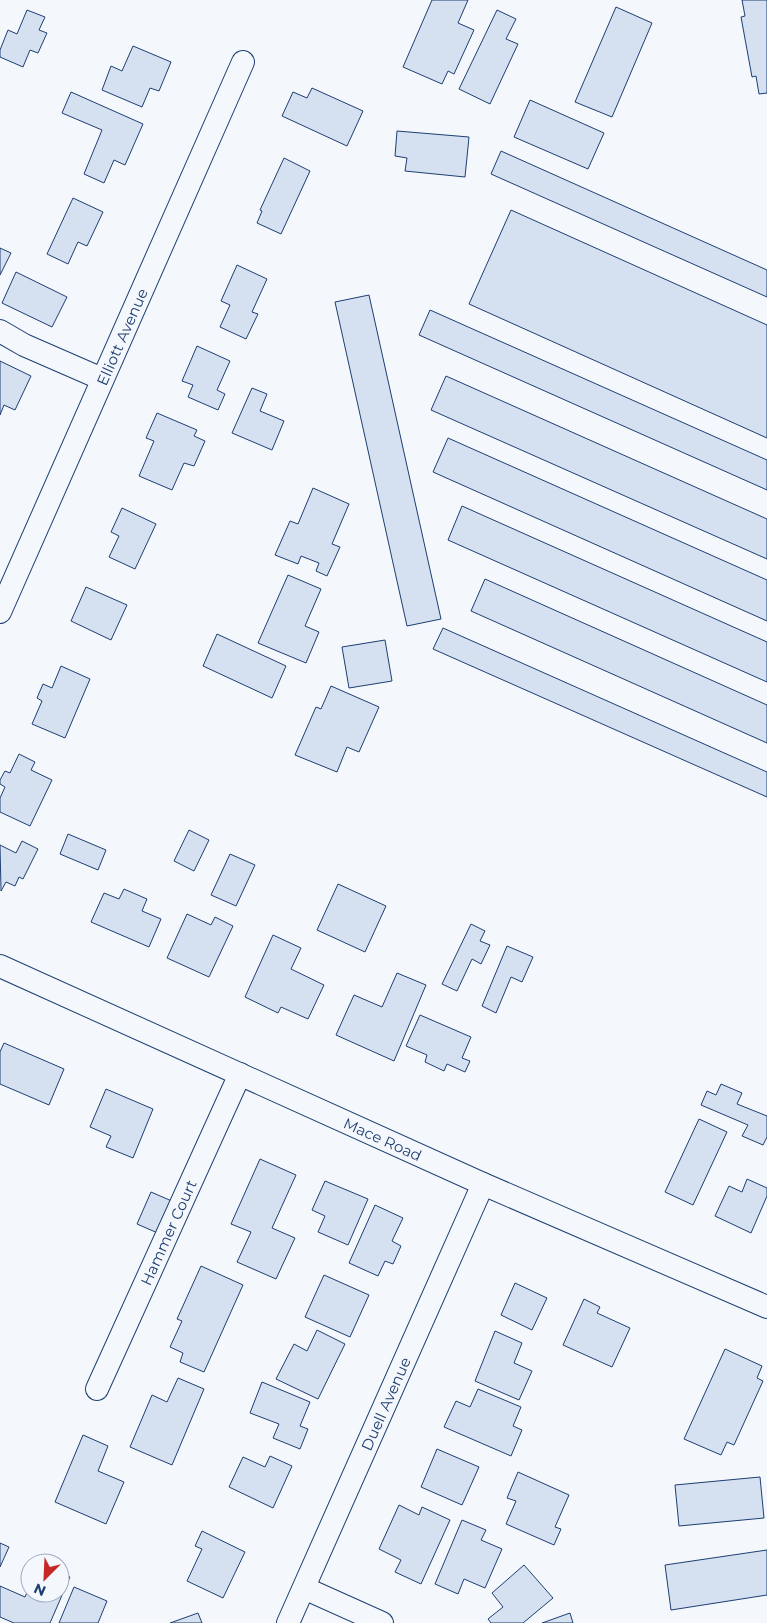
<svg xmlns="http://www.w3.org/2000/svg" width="767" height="1623" viewBox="0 0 767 1623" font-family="Montserrat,sans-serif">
  <rect width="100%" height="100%" fill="#f4f7fb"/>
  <g fill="#d5e0f0" stroke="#1d3f73">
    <polygon points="432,0 468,0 458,23 474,30 454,74 448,71 442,84 403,67"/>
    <polygon points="742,0 767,0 767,93 759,94 756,76 752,77 741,17 745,16"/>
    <polygon points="616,7 652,23 612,117 575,102"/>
    <polygon points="27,10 45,17 39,30 47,33 38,53 30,50 23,67 0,57 0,50 8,30 17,34"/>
    <polygon points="497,10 516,19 506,39 518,44 490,104 459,89"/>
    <polygon points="133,46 171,62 159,91 150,88 142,107 102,90 111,66 122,71"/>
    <polygon points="312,88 363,111 347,146 282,116 293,92 307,98"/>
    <polygon points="71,92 143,124 125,165 114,160 104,183 84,174 102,130 62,113"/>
    <polygon points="530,100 604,133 588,169 514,137"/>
    <polygon points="397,131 469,137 465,177 405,171 407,158 395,156"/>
    <polygon points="501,151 767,270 767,297 491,174"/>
    <polygon points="284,158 310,171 281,234 257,223 262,211 260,210"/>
    <polygon points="73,198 103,212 87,246 78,242 68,264 47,254"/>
    <polygon points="511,210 767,325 767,438 469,304"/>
    <polygon points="0,248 11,253 0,275"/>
    <polygon points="237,265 267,279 252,312 258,314 246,339 220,327 230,305 221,301"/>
    <polygon points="16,272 67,297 52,327 2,303"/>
    <polygon points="369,295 441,619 407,626 335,302"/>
    <polygon points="430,310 767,460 767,490 419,335"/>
    <polygon points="197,346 230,361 217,390 225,394 218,410 188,397 193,385 182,381"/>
    <polygon points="0,361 31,376 15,410 4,405 0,415"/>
    <polygon points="446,376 767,519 767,559 431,410"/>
    <polygon points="252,388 267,394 260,411 284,421 272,450 232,433"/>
    <polygon points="157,413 197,430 194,436 205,441 194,466 184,463 172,490 139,476 154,441 146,438"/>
    <polygon points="448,438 767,580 767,621 433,472"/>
    <polygon points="313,488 349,504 332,544 340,547 327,576 316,571 319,563 301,556 298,564 275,555 290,521 298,524"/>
    <polygon points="462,506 767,642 767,682 448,540"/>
    <polygon points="122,508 156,524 135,569 109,557 119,536 111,532"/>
    <polygon points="288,575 321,589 305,626 319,632 306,663 258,643"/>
    <polygon points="485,579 767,705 767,743 471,611"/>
    <polygon points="86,587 127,605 111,640 71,621"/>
    <polygon points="443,628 767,772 767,797 433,649"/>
    <polygon points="217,634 286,666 272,698 203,666"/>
    <polygon points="385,640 392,681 349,688 342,647"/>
    <polygon points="61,666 90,679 65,738 32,724 42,701 37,698 43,684 52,688"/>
    <polygon points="331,686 379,707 359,752 347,747 337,772 295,755 316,707 321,709"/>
    <polygon points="19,754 35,762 31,770 52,780 30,826 0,812 0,798 5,787 0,784 0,780 5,771 10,773"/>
    <polygon points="189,830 209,840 194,871 174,861"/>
    <polygon points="68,834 106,850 98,870 60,854"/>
    <polygon points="22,841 38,849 23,879 19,877 15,886 6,882 1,891 0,845 16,853"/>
    <polygon points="230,854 255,865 236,906 211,895"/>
    <polygon points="338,884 386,906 365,952 317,930"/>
    <polygon points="124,889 147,899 142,911 161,919 149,947 91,922 104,893 119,899"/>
    <polygon points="187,914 211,925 215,917 233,926 209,977 167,958"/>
    <polygon points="471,924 485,931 480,941 490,945 481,964 472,959 457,991 442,984"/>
    <polygon points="273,935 301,948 291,969 324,985 308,1019 281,1007 278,1013 245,997"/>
    <polygon points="507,946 533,957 522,982 511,977 496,1013 482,1006"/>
    <polygon points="397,973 426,985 394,1061 336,1035 354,995 382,1007"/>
    <polygon points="420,1015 471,1037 462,1058 470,1061 465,1072 447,1064 444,1071 425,1062 427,1055 406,1046"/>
    <polygon points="4,1043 64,1069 49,1105 0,1084 0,1052"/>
    <polygon points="721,1084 742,1093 737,1104 767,1116 767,1137 763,1145 742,1136 748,1125 701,1105 707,1091 716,1095"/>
    <polygon points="106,1089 153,1109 133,1158 106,1147 111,1136 90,1127"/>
    <polygon points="699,1119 727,1132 693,1205 665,1192"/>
    <polygon points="260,1159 296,1175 272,1228 295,1238 276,1279 237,1262 251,1232 231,1224"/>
    <polygon points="747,1179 767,1188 767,1196 751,1233 715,1216 729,1186 742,1192"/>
    <polygon points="325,1181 368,1199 348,1245 318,1232 325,1216 312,1210"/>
    <polygon points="151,1192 174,1202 160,1234 137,1224"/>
    <polygon points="375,1205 403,1218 392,1241 401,1246 393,1264 385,1261 378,1276 349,1263"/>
    <polygon points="201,1266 243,1285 204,1372 180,1362 183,1353 170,1347 182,1321 177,1319"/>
    <polygon points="324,1275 369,1295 350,1337 305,1317"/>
    <polygon points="515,1283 547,1298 532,1330 501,1315"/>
    <polygon points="584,1299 600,1307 597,1313 630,1328 612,1367 563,1345"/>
    <polygon points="317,1330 345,1344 318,1399 276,1379 294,1344 307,1351"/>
    <polygon points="495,1331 522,1343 514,1363 532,1371 519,1400 475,1381"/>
    <polygon points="725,1349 762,1366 757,1378 763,1381 734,1445 727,1442 721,1455 684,1439"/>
    <polygon points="178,1378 204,1389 172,1465 130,1447 152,1395 167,1402"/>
    <polygon points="262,1382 310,1402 300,1426 308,1429 300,1449 273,1438 279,1424 250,1413"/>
    <polygon points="478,1389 521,1407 513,1426 522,1430 511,1456 444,1427 456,1401 470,1407"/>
    <polygon points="83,1435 108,1446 98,1471 124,1482 106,1524 55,1502"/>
    <polygon points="437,1449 479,1467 462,1505 421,1487"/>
    <polygon points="270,1456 292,1466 273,1508 229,1487 243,1457 265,1467"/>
    <polygon points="518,1472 569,1495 555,1527 561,1529 554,1545 506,1524 516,1501 507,1498"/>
    <polygon points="760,1477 764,1518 679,1526 675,1485"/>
    <polygon points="399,1505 419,1515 422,1507 450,1520 421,1584 395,1572 401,1560 379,1549"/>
    <polygon points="462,1520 486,1530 481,1540 502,1549 485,1588 464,1579 458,1594 435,1584"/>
    <polygon points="202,1531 245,1552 223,1598 187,1581 202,1549 195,1546"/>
    <polygon points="0,1543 9,1547 0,1567"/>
    <polygon points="767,1550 767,1595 671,1610 665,1565"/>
    <polygon points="524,1565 553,1598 523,1623 491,1623 488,1619 503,1607 492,1593"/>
    <polygon points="60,1573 70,1577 50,1623 14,1623 0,1617 0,1586 25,1597 30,1585 30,1593 60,1593"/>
    <polygon points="74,1587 107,1601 98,1623 59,1623"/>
    <polygon points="198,1613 202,1623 170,1623"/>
    <polygon points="570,1613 573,1623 542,1623"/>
  </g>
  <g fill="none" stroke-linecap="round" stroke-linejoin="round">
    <defs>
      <g id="minor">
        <polyline points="0,331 24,345 102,379"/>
        <path id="s1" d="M0,612L243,62"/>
        <path id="s2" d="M0,966L483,1184L767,1307"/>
        <path id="s3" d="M97,1389L240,1074"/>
        <polyline points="304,1588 382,1623"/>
        <path id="s4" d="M288,1623L483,1184"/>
      </g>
    </defs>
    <use href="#minor" stroke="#1d3f73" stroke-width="24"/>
    <use href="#minor" stroke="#f4f7fb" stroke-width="22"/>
  </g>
  <g text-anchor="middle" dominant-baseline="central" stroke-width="4" stroke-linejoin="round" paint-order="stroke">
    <g font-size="15" fill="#1d3f73" stroke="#f4f7fb">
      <text stroke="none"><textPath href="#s1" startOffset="301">Elliott Avenue</textPath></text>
      <text stroke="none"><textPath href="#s2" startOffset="420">Mace Road</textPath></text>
      <text stroke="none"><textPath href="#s3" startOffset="172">Hammer Court</textPath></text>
      <text stroke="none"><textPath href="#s4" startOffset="240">Duell Avenue</textPath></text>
    </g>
  </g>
  <g transform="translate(45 1578) rotate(204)"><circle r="24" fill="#f4f7fb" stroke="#9eadc5"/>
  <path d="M0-4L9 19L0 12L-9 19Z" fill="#c62828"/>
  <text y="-8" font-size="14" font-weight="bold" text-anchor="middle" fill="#1d3f73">N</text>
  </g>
</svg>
